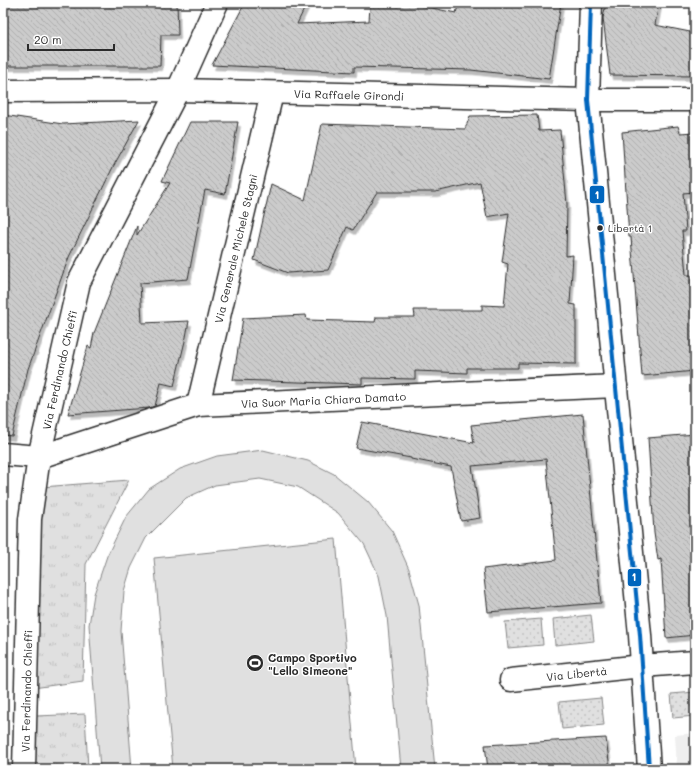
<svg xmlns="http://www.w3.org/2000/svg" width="698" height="772" viewBox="0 0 698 772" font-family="Mali,sans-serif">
  <defs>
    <pattern id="park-tufts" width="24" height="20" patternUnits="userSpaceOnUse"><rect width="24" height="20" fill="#e0e0e0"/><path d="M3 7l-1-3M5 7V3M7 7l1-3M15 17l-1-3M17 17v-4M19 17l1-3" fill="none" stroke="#c0c0c0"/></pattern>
    <pattern id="garden-dots" width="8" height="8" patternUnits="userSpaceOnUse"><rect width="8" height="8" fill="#e0e0e0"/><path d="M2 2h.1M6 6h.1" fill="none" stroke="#c0c0c0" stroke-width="1.8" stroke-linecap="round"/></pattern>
    <pattern id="building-back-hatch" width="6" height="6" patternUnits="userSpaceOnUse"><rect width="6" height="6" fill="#cbcbcb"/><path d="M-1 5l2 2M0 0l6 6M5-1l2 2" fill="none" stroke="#aeaeae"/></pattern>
    <filter id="shadow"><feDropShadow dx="2.5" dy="4.5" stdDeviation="0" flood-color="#0004"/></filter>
  </defs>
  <rect width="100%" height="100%" fill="#fff"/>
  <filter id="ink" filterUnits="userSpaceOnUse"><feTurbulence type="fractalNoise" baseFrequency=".025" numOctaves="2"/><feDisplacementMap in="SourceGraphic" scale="8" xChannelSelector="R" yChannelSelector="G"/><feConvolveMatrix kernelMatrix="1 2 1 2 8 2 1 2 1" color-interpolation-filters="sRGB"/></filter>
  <g filter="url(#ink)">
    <polygon fill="#efefef" points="695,733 695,769 677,769 675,735"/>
    <g fill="#e0e0e0" stroke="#868686">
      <polygon points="263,450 308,461 334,474 368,502 392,531 409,569 419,605 435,769 401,769 387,616 379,576 364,544 338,513 298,487 260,479 215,485 186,498 146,538 131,568 124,591 121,631 132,769 100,769 89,625 94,594 107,556 126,517 149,489 180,469 217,456"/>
      <polygon points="336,539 356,769 173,769 154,558"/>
    </g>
    <g fill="url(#park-tufts)" stroke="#868686">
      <polygon points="129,480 86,564 83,681 26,689 42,487"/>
      <polygon points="85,714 88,769 35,769 36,716"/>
    </g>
    <g fill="url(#garden-dots)" stroke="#868686">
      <polygon points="591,615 594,641 555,645 553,619"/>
      <polygon points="541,619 543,645 508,648 505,622"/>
      <polygon points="695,692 695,716 673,718 671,694"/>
      <polygon points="601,698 604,725 562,729 559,702"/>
    </g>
    <g fill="url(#building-back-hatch)" stroke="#2b2b2b" filter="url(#shadow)">
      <polygon points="3,3 177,3 178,35 161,35 160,66 3,66"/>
      <polygon points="245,3 307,3 297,24 369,21 370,6 399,6 400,3 417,3 422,6 456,13 459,3 561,3 549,79 471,70 354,67 354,72 212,65"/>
      <polygon points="606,3 659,3 655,25 695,33 695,76 610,75 603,18"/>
      <polygon points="3,115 63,124 139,120 113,167 69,257 28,369 12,436 3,435"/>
      <polygon points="537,115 539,131 560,130 567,204 566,256 573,255 570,304 576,305 576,364 518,363 518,368 467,368 467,373 415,371 415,379 362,378 362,384 233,380 243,318 306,315 307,320 375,322 376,317 415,317 414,310 482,310 482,305 504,306 508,264 502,262 509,213 487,217 480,182 435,192 377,192 353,230 347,227 328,270 288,273 254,260 271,184 305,200 322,124 465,129 470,116"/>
      <polygon points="190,122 238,122 225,194 205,190 188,279 140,283 142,323 189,321 186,337 174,386 161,383 155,406 149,408 68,414 88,346 91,348 94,333 137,226 137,235 170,183 162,181"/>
      <polygon points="678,126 680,133 695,132 695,192 683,193 686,231 682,231 686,275 691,275 695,326 695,371 642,376 631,237 629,237 622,132"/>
      <polygon points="583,414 601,603 488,612 483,569 556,560 546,459 472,466 480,518 461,521 451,467 411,459 411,458 356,448 362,422 474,443 471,425"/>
      <polygon points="695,434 695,635 666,638 661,559 658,560 654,533 648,438"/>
      <polygon points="606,738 610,769 488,769 485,745"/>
    </g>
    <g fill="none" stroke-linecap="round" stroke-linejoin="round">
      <defs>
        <g id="minor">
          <polyline points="591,3 588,100 640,635 649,769"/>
          <path id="s1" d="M3,91L178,90L588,100H695"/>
          <path id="s2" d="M198,405L272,93"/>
          <path id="s3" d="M3,454L39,457L198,405L616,386"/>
          <path id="s4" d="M511,680L642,666L695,662"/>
          <path id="s5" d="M24,769L30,519L39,457L79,282L178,90L217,3"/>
        </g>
      </defs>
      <use href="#minor" stroke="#2b2b2b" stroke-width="25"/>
      <use href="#minor" stroke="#fff" stroke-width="22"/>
      <defs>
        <polyline id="bus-1" points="591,3 588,100 640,635 649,769"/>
      </defs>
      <use href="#bus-1" stroke="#fff" stroke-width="7"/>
      <use href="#bus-1" stroke="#0065bd" stroke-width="4"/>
    </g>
  </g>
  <defs>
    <symbol id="stadium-disc" viewBox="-11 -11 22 22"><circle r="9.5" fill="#2b2b2b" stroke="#fff"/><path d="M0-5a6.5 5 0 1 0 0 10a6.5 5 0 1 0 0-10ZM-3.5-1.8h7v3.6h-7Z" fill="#fff"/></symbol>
  </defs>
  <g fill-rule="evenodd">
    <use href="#stadium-disc" x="245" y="653" width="20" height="20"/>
  </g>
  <circle fill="#2b2b2b" stroke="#fff" stroke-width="1.5" cx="600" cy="228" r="3.5"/>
  <g text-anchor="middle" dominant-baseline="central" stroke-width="3" stroke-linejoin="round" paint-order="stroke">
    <g font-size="10" fill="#2b2b2b" stroke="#fff" text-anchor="start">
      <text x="608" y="228">Libertà 1</text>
    </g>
    <g font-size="11" fill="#2b2b2b" stroke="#fff">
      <text stroke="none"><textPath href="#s1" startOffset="346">Via Raffaele Girondi</textPath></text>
      <text stroke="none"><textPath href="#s2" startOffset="161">Via Generale Michele Stagnì</textPath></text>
      <text stroke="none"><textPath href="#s5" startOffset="402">Via Ferdinando Chieffi</textPath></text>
      <text stroke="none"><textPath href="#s3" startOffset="329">Via Suor Maria Chiara Damato</textPath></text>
      <text stroke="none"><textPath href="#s4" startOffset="66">Via Libertà</textPath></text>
      <text stroke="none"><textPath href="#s5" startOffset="78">Via Ferdinando Chieffi</textPath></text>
    </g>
    <g font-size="11" font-weight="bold" fill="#2b2b2b" stroke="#fff" text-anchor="start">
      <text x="268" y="657">Campo Sportivo<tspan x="268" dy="13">"Lello Simeone"</tspan></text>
    </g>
  </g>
  <g stroke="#fff" stroke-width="1.5">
    <rect x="589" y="185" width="16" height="19" rx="4" fill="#0065bd"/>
    <rect x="627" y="568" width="15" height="19" rx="4" fill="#0065bd"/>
  </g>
  <g font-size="11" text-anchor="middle" font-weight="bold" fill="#fff">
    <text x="597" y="199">1</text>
    <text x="634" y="581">1</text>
  </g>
  <rect width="698" height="772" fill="none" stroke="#fff" stroke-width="16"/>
  <rect x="8" y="8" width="682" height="756" fill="none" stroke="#2b2b2b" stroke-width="1.5" filter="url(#ink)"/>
  <path d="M28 44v6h86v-6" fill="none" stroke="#2b2b2b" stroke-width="2"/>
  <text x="34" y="44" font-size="12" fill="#2b2b2b" stroke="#ffffff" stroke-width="3" paint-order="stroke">20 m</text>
</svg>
